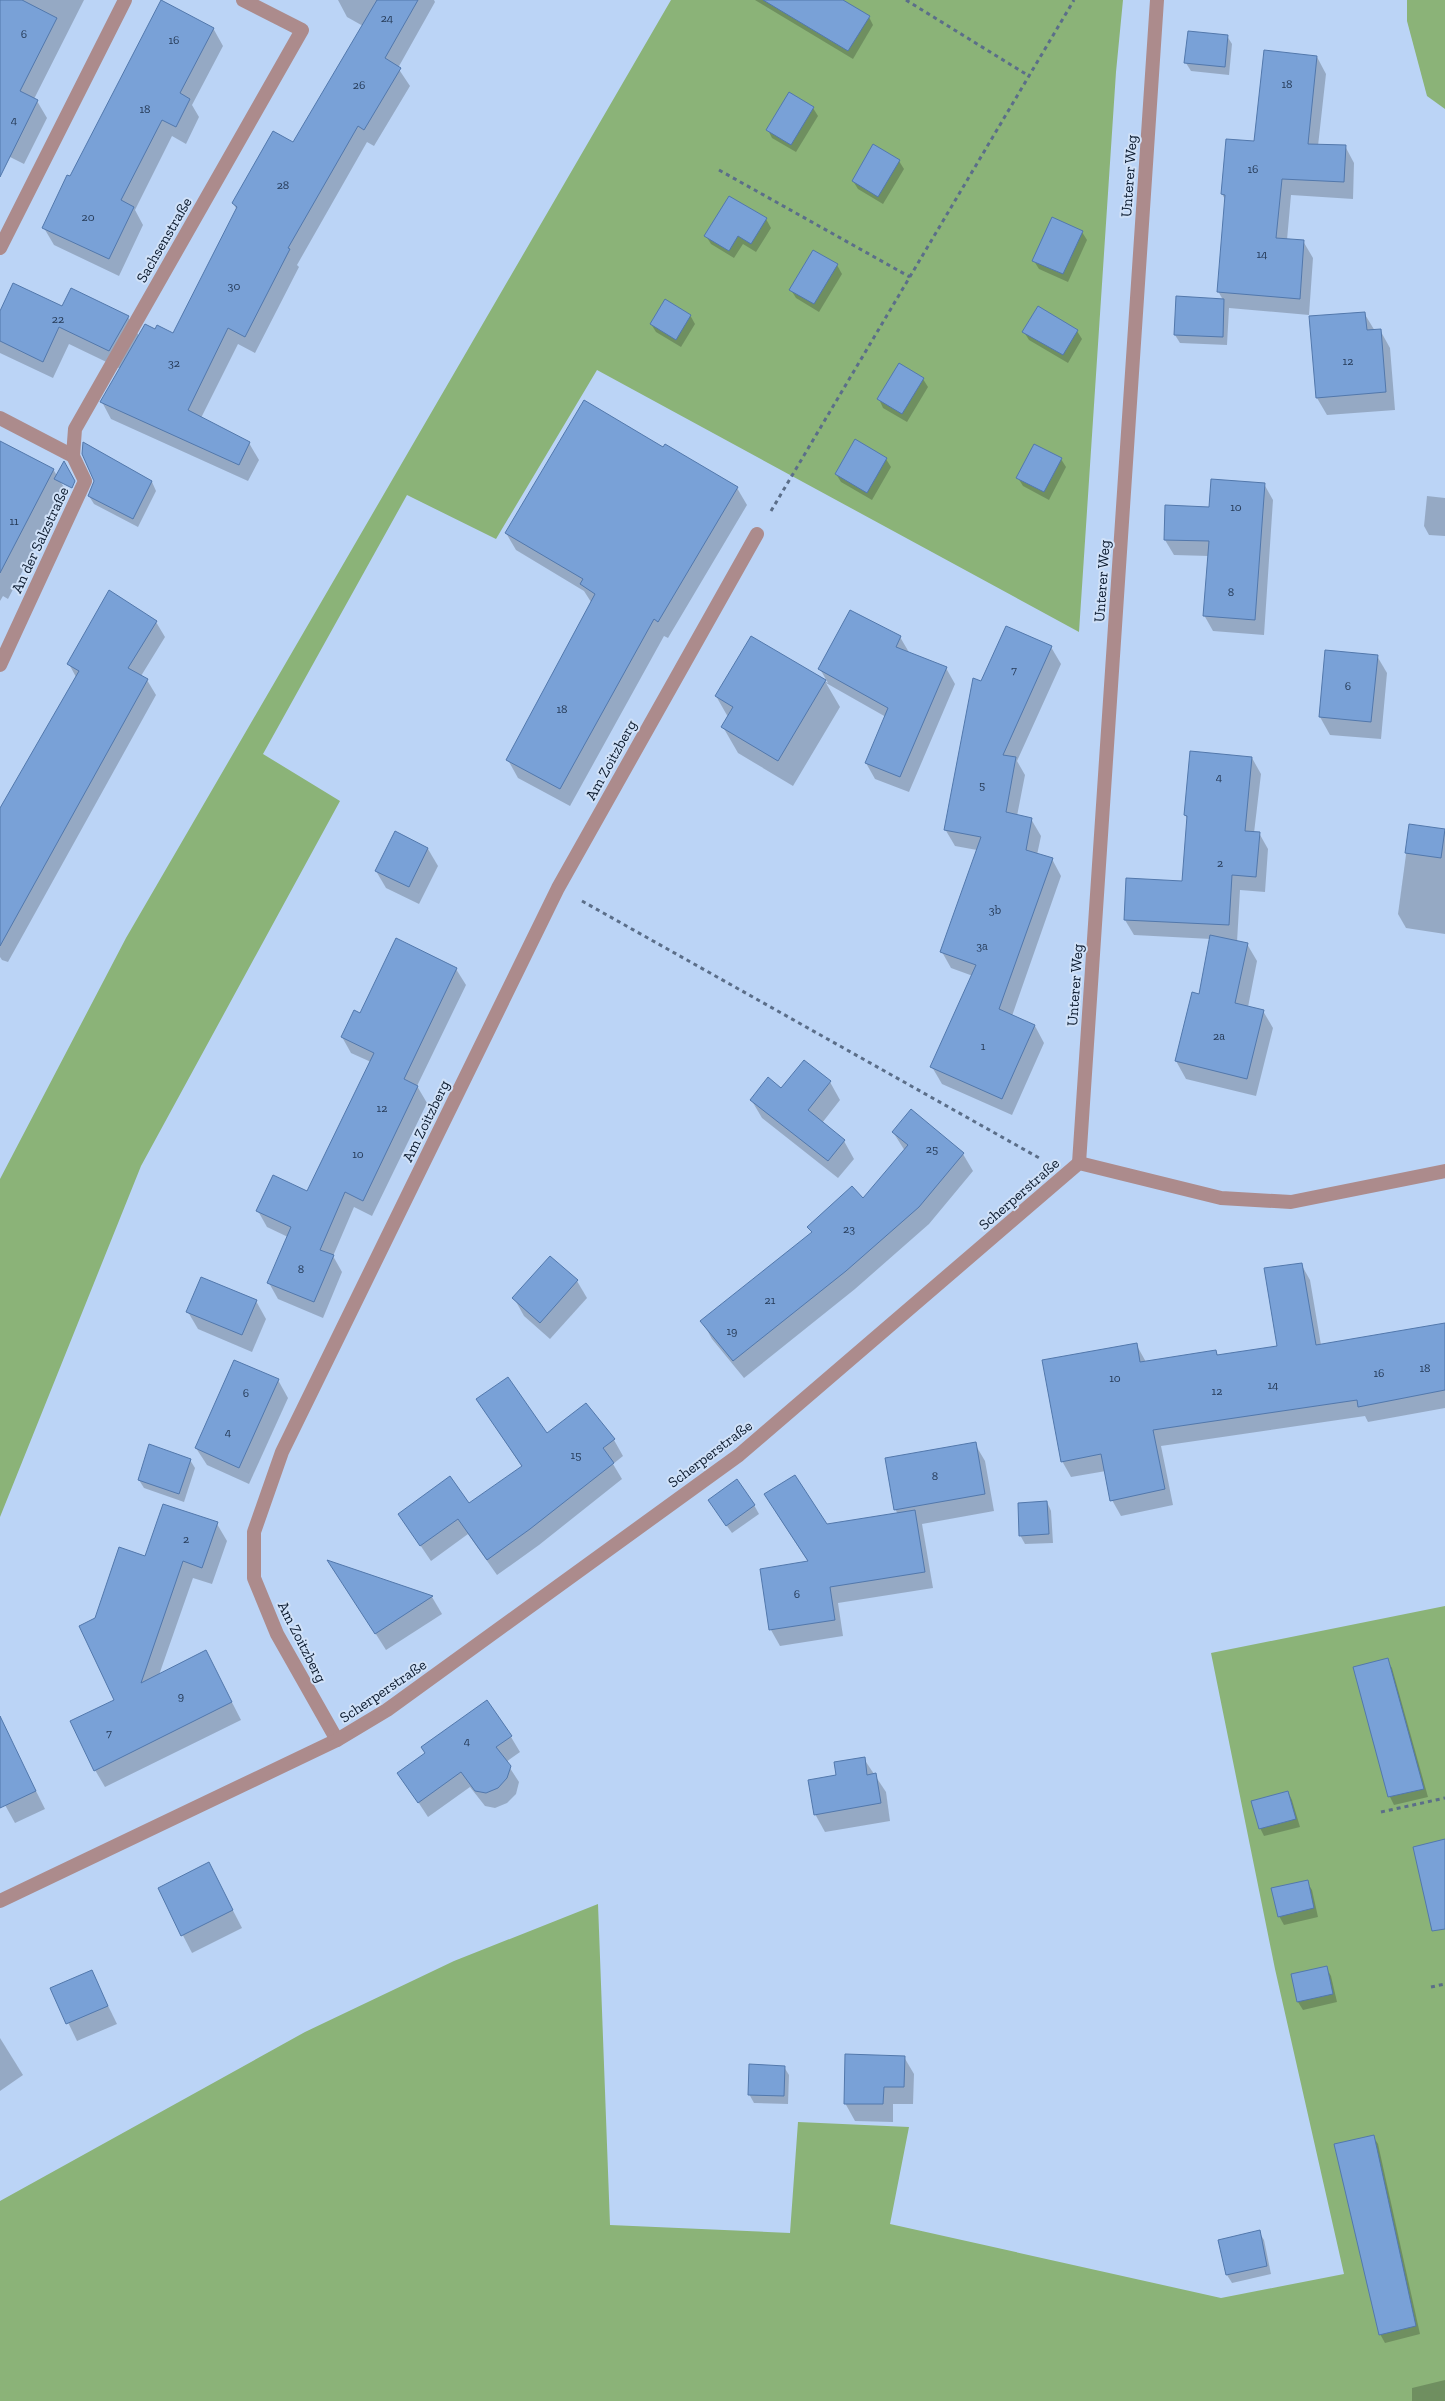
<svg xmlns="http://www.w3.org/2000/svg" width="1445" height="2401" viewBox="0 0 1445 2401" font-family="'Zilla Slab',serif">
  <rect width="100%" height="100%" fill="#bbd4f6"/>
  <g fill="#8bb378">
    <polygon points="671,0 1123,0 1116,72 1079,632 597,370 496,539 407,495 263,754 340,801 141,1166 0,1517 0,1179 126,938"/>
    <polygon points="1407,0 1445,0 1445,109 1427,96 1407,21"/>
    <polygon points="1445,1606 1445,2401 0,2401 0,2201 305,2032 454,1961 598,1904 610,2225 790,2233 798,2122 909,2127 890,2224 1221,2298 1344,2274 1275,1969 1211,1653"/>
  </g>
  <g fill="#0003">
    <polygon points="0,0 84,0 34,99 37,101 47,118 24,164 0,152"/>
    <polygon points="338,0 434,0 435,2 398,68 410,86 374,146 367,142 297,265 299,267 255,353 238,344 201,418 249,443 259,460 248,481 111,419 102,402 121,369 69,344 53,378 0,353 0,313 63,308 128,317 139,336 156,331 174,335 237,210 233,203 293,144 363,26 347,17"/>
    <polygon points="755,0 840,0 869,17 873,25 853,59"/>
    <polygon points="213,28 223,46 192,105 199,117 186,144 172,136 135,210 143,225 119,276 54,245 44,228 71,178"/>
    <polygon points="1227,36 1232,44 1229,75 1191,71 1186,63"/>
    <polygon points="1317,57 1326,74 1318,146 1345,146 1354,163 1353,199 1291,195 1287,240 1303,241 1313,258 1309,315 1229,308 1227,345 1180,343 1175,335 1223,300 1218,291 1226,201 1222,194 1255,143"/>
    <polygon points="813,108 818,116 796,152 772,138 768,130"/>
    <polygon points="899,161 904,169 883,204 858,189 853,181"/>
    <polygon points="766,219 771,228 756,252 743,244 734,258 711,244 706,236"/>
    <polygon points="1082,232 1087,240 1068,282 1039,269 1034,261"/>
    <polygon points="837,265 842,274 819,312 796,298 791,290"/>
    <polygon points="1364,313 1375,331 1380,330 1390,348 1395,410 1327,415 1317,398"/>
    <polygon points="690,315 695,324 681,347 656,332 651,324"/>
    <polygon points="1077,331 1082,339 1068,363 1029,340 1024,332"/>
    <polygon points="923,379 928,387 907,422 883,408 879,399"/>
    <polygon points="0,442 53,469 65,489 8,599 3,596 0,601"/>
    <polygon points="84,444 152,482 156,491 138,527 94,504 89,496 95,480"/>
    <polygon points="664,448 737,488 747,505 668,638 664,636 570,806 518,778 508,760 591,602 584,591 516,550 506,533"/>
    <polygon points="886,459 891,467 872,500 841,482 836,474"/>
    <polygon points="1061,459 1066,467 1049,500 1023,486 1018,478"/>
    <polygon points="1264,484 1273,500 1264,635 1213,631 1204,615 1209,556 1174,555 1165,540 1211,508"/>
    <polygon points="1427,496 1445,498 1445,536 1429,535 1424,526"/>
    <polygon points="156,622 165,637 141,676 147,680 156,695 8,962 2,960 0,957 0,811 76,677 69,664"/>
    <polygon points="900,637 910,654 946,668 955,684 909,792 875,779 866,763 886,717 826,683 840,707 793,786 738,753 723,727 728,717 716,696 751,638 828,683 820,669"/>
    <polygon points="1051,647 1061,664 1017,761 1025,775 1017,816 1031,819 1041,836 1037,855 1052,859 1061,876 1012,1016 1035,1026 1044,1043 1012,1115 942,1084 932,1067 973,976 951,968 942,952 977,850 955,846 945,829 981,683"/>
    <polygon points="1377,656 1387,673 1381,739 1330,735 1320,717"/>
    <polygon points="1252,758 1261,774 1254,833 1259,833 1268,849 1265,892 1240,890 1237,942 1247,944 1257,961 1248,1007 1263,1011 1273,1028 1256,1096 1186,1079 1176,1061 1200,995 1211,939 1134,935 1125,920 1183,882 1188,820 1185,815"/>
    <polygon points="1410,825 1445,831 1445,934 1406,928 1398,914"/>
    <polygon points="395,833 428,849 438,866 419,904 386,888 376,871"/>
    <polygon points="456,969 466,985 417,1086 427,1103 372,1216 354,1207 333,1256 342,1272 323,1318 278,1299 269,1283 288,1237 267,1227 258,1211 307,1193 371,1062 351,1053 342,1037 361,1014"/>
    <polygon points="804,1061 830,1082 840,1100 822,1123 844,1141 854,1159 838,1178 762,1118 752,1101 782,1090"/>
    <polygon points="893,1132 963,1154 973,1171 929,1224 855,1289 744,1378 712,1339 702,1321 812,1233 809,1227 863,1200 905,1151"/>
    <polygon points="1301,1264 1310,1280 1321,1345 1445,1324 1445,1408 1368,1422 1365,1416 1161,1446 1173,1505 1121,1516 1112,1500 1106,1471 1071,1477 1062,1461 1136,1344 1146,1362 1216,1351 1218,1356 1279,1347"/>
    <polygon points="577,1281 587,1298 550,1339 524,1316 514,1298"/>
    <polygon points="256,1301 266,1319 252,1352 198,1329 188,1312"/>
    <polygon points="278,1380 288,1398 249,1484 207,1465 196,1448"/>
    <polygon points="477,1399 546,1435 586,1405 614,1440 623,1456 613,1464 622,1479 539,1545 497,1575 468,1534 431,1561 399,1514 469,1505 522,1467"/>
    <polygon points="975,1444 985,1461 994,1511 922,1524 933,1588 838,1603 843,1636 780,1646 771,1630 809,1563 775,1511 826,1525 898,1514 895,1509"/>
    <polygon points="190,1460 195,1468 184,1502 144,1488 139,1480"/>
    <polygon points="709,1501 754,1505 759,1514 732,1533"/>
    <polygon points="1047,1502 1051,1511 1053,1543 1025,1544 1020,1535"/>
    <polygon points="217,1524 227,1541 212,1584 193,1578 159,1675 215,1669 241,1720 105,1787 95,1770 116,1700 146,1557"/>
    <polygon points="330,1562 432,1597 442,1614 386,1650"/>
    <polygon points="1387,1660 1392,1668 1428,1797 1394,1805 1390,1797 1354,1668"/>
    <polygon points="511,1737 520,1752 506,1762 519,1782 516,1794 507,1803 495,1808 485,1806 470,1787 428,1817 399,1773"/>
    <polygon points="16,1751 45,1809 15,1823 0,1796 0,1758"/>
    <polygon points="864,1759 886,1792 890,1821 825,1832 815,1814 837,1776"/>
    <polygon points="1288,1792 1292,1800 1300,1827 1264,1836 1260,1828"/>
    <polygon points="209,1864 242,1928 192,1953 159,1889"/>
    <polygon points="1307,1882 1312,1890 1318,1917 1284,1925 1279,1916"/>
    <polygon points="1326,1967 1331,1976 1337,2002 1303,2010 1298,2002 1292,1975"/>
    <polygon points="91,1971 117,2024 77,2041 52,1989"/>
    <polygon points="0,2038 23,2075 0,2091"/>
    <polygon points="904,2057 914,2074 913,2104 893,2104 893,2122 855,2121 845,2103"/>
    <polygon points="784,2067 789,2075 788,2104 754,2103 749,2094"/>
    <polygon points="1373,2136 1378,2144 1420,2334 1385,2343 1380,2334"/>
    <polygon points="1259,2232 1264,2240 1271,2274 1232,2283 1227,2275"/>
    <polygon points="1445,2380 1445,2401 1412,2401 1412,2388"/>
  </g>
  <g fill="#79a1d7" stroke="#5278ac">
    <polygon points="0,0 22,0 57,18 20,91 38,100 0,177"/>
    <polygon points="161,0 214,28 180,93 190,99 176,127 162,120 121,200 134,207 109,259 42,228 67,175 70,176"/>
    <polygon points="377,0 418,0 385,58 401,68 364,130 358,126 288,248 290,249 245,337 228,328 188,410 250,442 239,465 100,402 145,324 155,329 157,325 173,333 237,207 232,203 273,131 293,142"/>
    <polygon points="763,0 843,0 870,16 848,51"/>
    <polygon points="1188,31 1228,35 1225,67 1184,63"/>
    <polygon points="1264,50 1317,56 1308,144 1346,145 1344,182 1282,179 1276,238 1304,240 1300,299 1217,292 1225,195 1221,194 1226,139 1254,141"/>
    <polygon points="789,92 814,107 791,145 766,130"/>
    <polygon points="873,144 900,160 878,197 852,181"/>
    <polygon points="729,196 767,218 751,244 738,236 729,251 704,236"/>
    <polygon points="1052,217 1083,231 1063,274 1032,261"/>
    <polygon points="813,250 838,264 814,304 789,290"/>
    <polygon points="13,283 62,306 71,288 129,316 109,351 59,327 43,362 0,341 0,311"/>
    <polygon points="1176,296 1224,299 1223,337 1174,335"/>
    <polygon points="665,299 691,315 676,340 650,324"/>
    <polygon points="1038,306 1078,330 1063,355 1022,332"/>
    <polygon points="1365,312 1367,330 1381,329 1386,392 1316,398 1309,316"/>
    <polygon points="899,363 924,378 902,414 877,399"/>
    <polygon points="584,400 663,447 665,444 738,487 658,622 654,619 560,789 506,760 595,594 580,584 583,579 505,533"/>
    <polygon points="855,439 887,458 867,493 835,474"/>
    <polygon points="0,441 54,469 0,573"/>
    <polygon points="83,442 152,481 133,519 88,496 94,481 82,454"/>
    <polygon points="1034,444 1062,458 1044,492 1016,478"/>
    <polygon points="64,461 75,481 72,488 54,479"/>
    <polygon points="1211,479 1265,483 1255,620 1203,616 1209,541 1164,540 1165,505 1209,507"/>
    <polygon points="109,590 157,621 128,668 148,679 0,946 0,808 79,671 67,664"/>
    <polygon points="850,610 901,636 896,647 947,667 900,777 865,763 888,708 818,669"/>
    <polygon points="1006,626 1052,646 1003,755 1016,757 1006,812 1032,818 1026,850 1053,858 999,1009 1035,1025 1002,1099 930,1067 976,965 940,952 981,837 944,830 973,678 981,681"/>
    <polygon points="751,636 826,680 778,761 721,727 733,707 715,696"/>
    <polygon points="1325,650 1378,655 1371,722 1319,717"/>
    <polygon points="1190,751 1252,757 1245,831 1260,832 1256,877 1232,875 1229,925 1124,920 1126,878 1182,881 1187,816 1184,815"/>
    <polygon points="1409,824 1445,829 1441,858 1405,853"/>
    <polygon points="395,831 428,848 409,887 375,871"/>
    <polygon points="1210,935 1248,943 1235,1003 1264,1010 1247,1079 1175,1061 1192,992 1199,994"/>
    <polygon points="396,938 457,968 404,1079 418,1086 363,1201 345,1192 320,1250 334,1255 314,1302 267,1283 291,1227 256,1211 273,1175 307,1191 374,1053 341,1037 354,1010 360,1013"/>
    <polygon points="804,1060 831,1081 808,1110 845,1140 828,1161 750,1100 768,1077 781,1088"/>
    <polygon points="911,1109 964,1153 919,1207 846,1271 733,1361 700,1321 812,1232 807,1227 852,1186 863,1198 908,1145 892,1132"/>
    <polygon points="550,1256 578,1280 540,1323 512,1298"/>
    <polygon points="1302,1263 1316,1345 1445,1323 1445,1390 1358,1407 1357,1400 1153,1430 1165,1489 1110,1501 1101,1454 1061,1462 1042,1360 1137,1343 1140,1362 1216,1350 1217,1355 1277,1346 1264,1268"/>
    <polygon points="201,1277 257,1300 242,1335 186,1312"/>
    <polygon points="234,1360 279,1379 239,1468 195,1448"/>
    <polygon points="508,1377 547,1433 586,1403 615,1439 603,1448 614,1463 530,1529 487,1560 458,1519 420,1546 398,1514 450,1476 469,1503 522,1466 476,1399"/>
    <polygon points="976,1442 985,1494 894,1510 885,1458"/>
    <polygon points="149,1444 191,1459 179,1494 138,1480"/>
    <polygon points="795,1475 827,1524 915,1510 925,1572 830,1587 835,1620 769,1630 760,1569 808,1561 764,1494"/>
    <polygon points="737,1479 755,1505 726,1526 708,1500"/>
    <polygon points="1047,1501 1049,1534 1019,1536 1018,1503"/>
    <polygon points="163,1504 218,1522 202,1568 183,1561 141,1683 206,1650 232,1702 94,1771 70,1721 114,1700 79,1626 95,1618 119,1547 145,1556"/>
    <polygon points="327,1560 433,1596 375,1634"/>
    <polygon points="1388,1658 1424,1789 1388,1797 1353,1667"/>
    <polygon points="487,1700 512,1736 496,1747 511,1766 507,1778 498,1788 486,1793 475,1791 461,1772 418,1803 397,1773 425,1753 421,1747"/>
    <polygon points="0,1716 36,1791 0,1808"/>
    <polygon points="865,1757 867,1775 876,1773 881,1803 814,1815 808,1780 836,1775 834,1762"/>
    <polygon points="1288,1791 1296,1819 1259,1829 1251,1801"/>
    <polygon points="1445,1839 1445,1929 1432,1931 1413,1847"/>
    <polygon points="209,1862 233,1910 181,1936 158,1888"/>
    <polygon points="1308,1880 1314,1908 1278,1917 1271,1888"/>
    <polygon points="1327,1966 1333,1994 1297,2002 1291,1974"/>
    <polygon points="92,1970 108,2006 66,2024 50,1988"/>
    <polygon points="845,2054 905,2056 904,2087 884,2087 883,2104 844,2104"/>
    <polygon points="749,2064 785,2066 784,2096 748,2095"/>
    <polygon points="1374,2135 1416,2326 1379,2335 1334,2144"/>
    <polygon points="1260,2230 1267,2266 1226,2275 1218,2240"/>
  </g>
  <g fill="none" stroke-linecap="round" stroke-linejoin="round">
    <g stroke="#5b6e89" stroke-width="3" stroke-dasharray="4 4" stroke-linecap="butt">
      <polyline points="906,0 1029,76"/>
      <polyline points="719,170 910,277"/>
      <polyline points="771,511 1074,0"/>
      <polyline points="582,901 1041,1159"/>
      <polyline points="1381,1812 1445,1798"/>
      <polyline points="1431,1987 1445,1984"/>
    </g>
    <g stroke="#ac8b8c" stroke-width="14">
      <polyline points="0,248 125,0"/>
      <polyline points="0,418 73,456"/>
      <polyline points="0,665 85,481 73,456 75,429 302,30 243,0"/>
      <polyline points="1079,1163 1157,0"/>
      <polyline points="337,1740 277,1634 254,1578 254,1532 282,1452 558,888 757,534"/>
      <polyline points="0,1901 337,1740 387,1710 739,1455 1079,1163 1221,1198 1291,1202 1445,1171"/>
    </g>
  </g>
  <g text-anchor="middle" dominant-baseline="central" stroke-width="4" stroke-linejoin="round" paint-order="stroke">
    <g font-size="12" fill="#263b58">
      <text x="387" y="18">24</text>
      <text x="24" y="34">6</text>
      <text x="174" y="40">16</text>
      <text x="1287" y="84">18</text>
      <text x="359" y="85">26</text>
      <text x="145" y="109">18</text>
      <text x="14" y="120">4</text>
      <text x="1253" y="169">16</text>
      <text x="283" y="185">28</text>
      <text x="88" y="217">20</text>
      <text x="1262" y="254">14</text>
      <text x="234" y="286">30</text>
      <text x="58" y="319">22</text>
      <text x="1348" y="361">12</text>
      <text x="174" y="363">32</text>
      <text x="1236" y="507">10</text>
      <text x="14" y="521">11</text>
      <text x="1231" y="592">8</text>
      <text x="1014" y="670">7</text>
      <text x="1348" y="686">6</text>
      <text x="562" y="709">18</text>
      <text x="1219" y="777">4</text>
      <text x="982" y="785">5</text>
      <text x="1220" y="863">2</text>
      <text x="995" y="910">3b</text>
      <text x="982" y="946">3a</text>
      <text x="1219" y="1036">2a</text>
      <text x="983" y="1046">1</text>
      <text x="382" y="1108">12</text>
      <text x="932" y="1149">25</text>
      <text x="358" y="1154">10</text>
      <text x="849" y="1229">23</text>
      <text x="301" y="1269">8</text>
      <text x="770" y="1300">21</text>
      <text x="732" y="1331">19</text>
      <text x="1425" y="1368">18</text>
      <text x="1379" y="1373">16</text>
      <text x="1115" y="1378">10</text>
      <text x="1273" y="1385">14</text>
      <text x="1217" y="1391">12</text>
      <text x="246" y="1393">6</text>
      <text x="228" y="1432">4</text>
      <text x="576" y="1455">15</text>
      <text x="935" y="1476">8</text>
      <text x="186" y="1539">2</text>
      <text x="797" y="1594">6</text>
      <text x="181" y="1696">9</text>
      <text x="109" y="1733">7</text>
      <text x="467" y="1741">4</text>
    </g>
    <g font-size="15" fill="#0a192d" stroke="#d0e1f8">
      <text transform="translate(1129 176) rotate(-86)">Unterer Weg</text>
      <text transform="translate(164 240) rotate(-60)">Sachsenstraße</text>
      <text transform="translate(40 540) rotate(-65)">An der Salzstraße</text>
      <text transform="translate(1102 581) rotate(-86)">Unterer Weg</text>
      <text transform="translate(611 760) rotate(-61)">Am Zoitzberg</text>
      <text transform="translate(1075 985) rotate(-86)">Unterer Weg</text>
      <text transform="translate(426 1121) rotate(-64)">Am Zoitzberg</text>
      <text transform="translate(1019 1194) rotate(-41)">Scherperstraße</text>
      <text transform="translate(710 1454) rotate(-37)">Scherperstraße</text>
      <text transform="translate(302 1642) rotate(63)">Am Zoitzberg</text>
      <text transform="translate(383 1691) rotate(-34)">Scherperstraße</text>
    </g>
  </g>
</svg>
